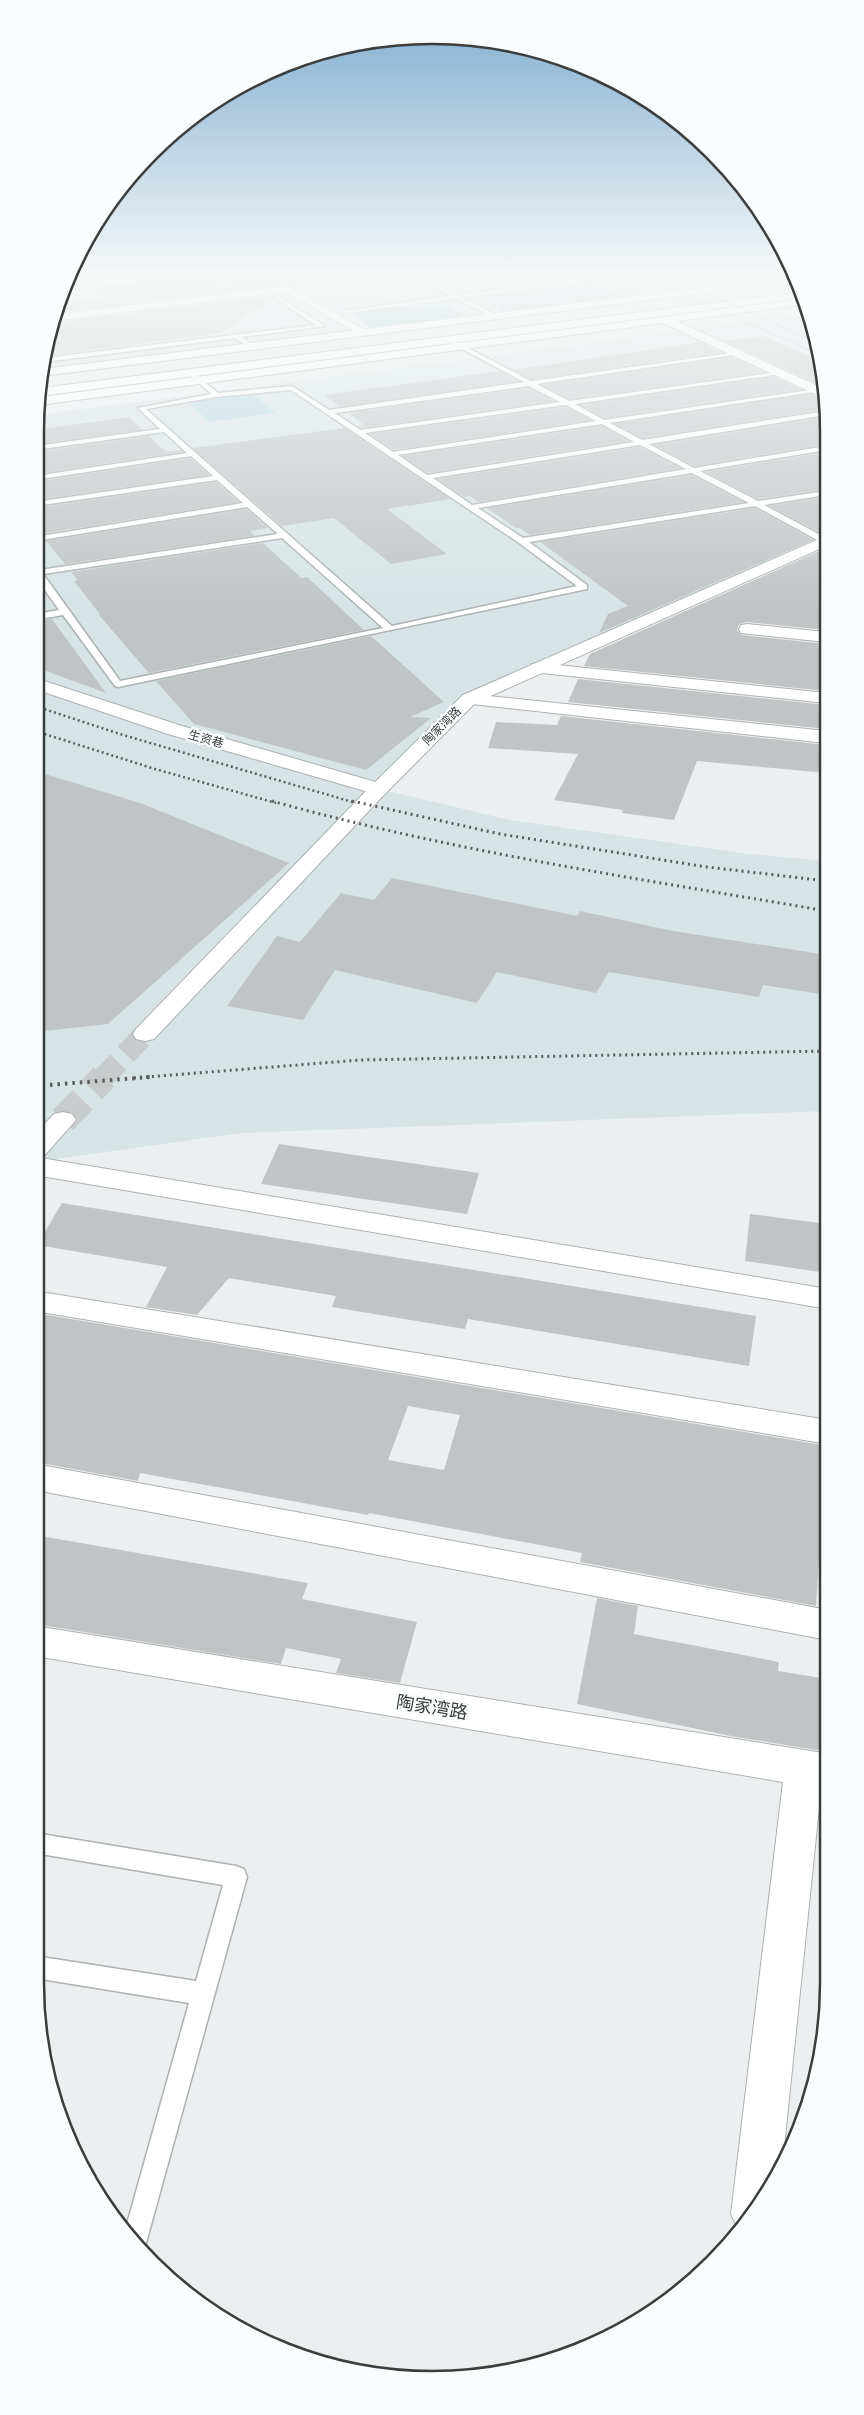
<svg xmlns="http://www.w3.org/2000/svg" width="864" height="2415" viewBox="0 0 864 2415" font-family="'Work Sans','Noto Sans SC',sans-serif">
  <rect width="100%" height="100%" fill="#ebeff0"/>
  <g fill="#d7e3e5">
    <polygon points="364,273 594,273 661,301 43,372 51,322 308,292 293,280"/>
    <polygon points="637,273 690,273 726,288 682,293"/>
    <polygon points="806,315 826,380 826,540 469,699 379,789 510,820 749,854 827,861 827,1111 241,1133 35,1162 35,432 37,415"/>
  </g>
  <polygon fill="#b1d6de" points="253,394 275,413 209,422 188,402"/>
  <g fill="#9bc1c9">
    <polygon points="723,273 793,273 794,276 744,281"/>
    <polygon points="580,285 595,285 624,297 514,312 504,311 483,300 486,297"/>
    <polygon points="438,304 449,306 464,315 463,318 380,328 371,328 353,315 359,312"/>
  </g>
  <g fill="#c0c4c5" fill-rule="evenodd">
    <polygon points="200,273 228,288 252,273 314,273 293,287 288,284 55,313 58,305 105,299 91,289 188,278"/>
    <polygon points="272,296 273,299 221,333 45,356 51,323"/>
    <polygon points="764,336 820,361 826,388 725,341"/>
    <polygon points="695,343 704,344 722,352 531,379 513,370"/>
    <polygon points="732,357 764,372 569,399 543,385"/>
    <polygon points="500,371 518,381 340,407 324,395"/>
    <polygon points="774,377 801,389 604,418 581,405"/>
    <polygon points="529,388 554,401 360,428 358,426 364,425 349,413"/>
    <polygon points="811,394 826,401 826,409 642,438 616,424"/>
    <polygon points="566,407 590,420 393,450 370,434"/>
    <polygon points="129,417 142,430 35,444 35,430"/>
    <polygon points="826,417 826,444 694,466 655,445"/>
    <polygon points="602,426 628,441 427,473 403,456"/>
    <polygon points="344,428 451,499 387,509 447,554 391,564 334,518 282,526 193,448"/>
    <polygon points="149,436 166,452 181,450 183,452 35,474 35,452"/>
    <polygon points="640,447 680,468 478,502 470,496 464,497 438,479"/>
    <polygon points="826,452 826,489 758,499 706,472"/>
    <polygon points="190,458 209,475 35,500 35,482"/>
    <polygon points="692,475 743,502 530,535 520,528 516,528 487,508"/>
    <polygon points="216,482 239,502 40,534 35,528 35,508"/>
    <polygon points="826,497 826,534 824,535 770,506"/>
    <polygon points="755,508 813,540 599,633 608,614 628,606 540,542"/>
    <polygon points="246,509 268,528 250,531 255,536 65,564 46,541"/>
    <polygon points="263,543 301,578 307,577 364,630 149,673 98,614 100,614 74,581 78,580 71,572"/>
    <polygon points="826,548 826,630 747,622 739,624 737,630 741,635 826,644 826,691 584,666 590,654"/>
    <polygon points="52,619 106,693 35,667 35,622"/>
    <polygon points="371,636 444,702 410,717 431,718 366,770 194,724 156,681"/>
    <polygon points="578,679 826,705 826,729 568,702"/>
    <polygon points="561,716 826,745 826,773 697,761 674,820 622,813 623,810 554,800 578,754 488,748 496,722 557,725"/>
    <polygon points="35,771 140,803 289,863 108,1024 35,1032"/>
    <polygon points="392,878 577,916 580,911 673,931 827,955 827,995 763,985 759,997 609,972 596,993 497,972 477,1003 335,970 303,1020 227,1006 277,936 300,942 341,893 374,900"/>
    <polygon points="279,1144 479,1173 467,1214 261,1184"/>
    <polygon points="62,1203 756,1316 749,1366 468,1319 465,1329 332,1307 336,1296 229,1278 197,1315 146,1307 167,1267 37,1245"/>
    <polygon points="750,1214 827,1224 827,1273 745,1261"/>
    <path d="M35,1313L828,1446V1500L823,1499L816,1606L580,1562L582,1553L369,1513L368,1515L140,1473L138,1481L35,1462ZM408,1406L460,1415L444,1470L388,1460Z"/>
    <polygon points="35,1535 308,1583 302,1599 417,1622 400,1683 336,1673 341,1659 286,1648 281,1664 35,1624"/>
    <polygon points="597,1598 638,1606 634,1634 779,1662 778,1671 828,1679 828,1752 731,1736 577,1704"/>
  </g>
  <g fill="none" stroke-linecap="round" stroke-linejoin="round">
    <polyline stroke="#c8cbcc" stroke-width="22" stroke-dasharray="22 11" stroke-linecap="butt" points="103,1078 145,1034"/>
    <polyline stroke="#c8cbcc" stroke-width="28" stroke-dasharray="28 14" stroke-linecap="butt" points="63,1120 104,1077"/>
    <defs>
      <g id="lane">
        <polygon points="586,278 588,281 463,298 499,316 497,319 456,299 347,313 344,311 450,296 429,285 431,282 457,295"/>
        <polygon points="275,294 325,326 242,337 254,346 252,349 235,338 44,362 45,358 316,325 273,297"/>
        <path d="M449,338L531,381L738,352L741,354L537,384L569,401L779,372L782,374L575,404L604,420L816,389L814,392L610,423L642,440L826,411V415L649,444L694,468L826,446V450L700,471L758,501L826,491V495L764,505L826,538V542H821L755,506L529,542L587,585V589L118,687L115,686L63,615L35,620V614L59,610L35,576V566L40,570L278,534L247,507L35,541V537L243,503L217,480L35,506V502L213,476L191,456L35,480V476L187,453L164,432L35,450V446L160,429L138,408L211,394L189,374L191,371L218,393L292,386L329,410L524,382L447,341ZM529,386L560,402L360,430L335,413ZM291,390L519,543L577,586L392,626L146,409L216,397ZM566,405L596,421L393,452L365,433ZM602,424L634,442L427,475L398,455ZM640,445L686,469L472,505L433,478ZM692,473L749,503L523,538L478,508ZM282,538L383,628L120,681L43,574Z"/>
        <polygon points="35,1833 236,1866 244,1869 247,1877 143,2254 134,2245 125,2231 189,2003 35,1978 35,1956 196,1981 223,1885 35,1853"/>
      </g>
      <g id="street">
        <polygon points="163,273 193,273 188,276 63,290 66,284"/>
        <polygon points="233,273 245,273 232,282 224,282 224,278"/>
        <polygon points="704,273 717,273 744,286 735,288"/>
        <polygon points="288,286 371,333 369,335 361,335 286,292 52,321 54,315"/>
        <polygon points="747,624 826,632 826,642 741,633 739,629 741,625"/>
        <polygon points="538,663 826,693 826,703 532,672 529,668 532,664"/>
        <polygon points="35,678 182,726 386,785 389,789 386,793 372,793 168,734 35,689"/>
        <polygon points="469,694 826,731 826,743 463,703 460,699 463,695"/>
        <polygon points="35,1157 828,1289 828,1309 35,1175"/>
        <polygon points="35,1291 828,1420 828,1444 35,1311"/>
        <polygon points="35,1464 828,1610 828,1640 35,1490"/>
        <polygon points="35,1626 829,1754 829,1790 821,1788 783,2157 762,2204 739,2231 731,2214 783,1782 35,1656"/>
      </g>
      <g id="secondary">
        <polygon points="794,276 795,282 42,376 43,369"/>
        <polygon points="801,299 802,305 677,321 826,390 826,399 663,323 39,405 40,397"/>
        <polygon points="826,536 826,546 475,703 380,799 154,1039 145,1041 136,1039 133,1034 136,1029 366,791 463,695"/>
        <polygon points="63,1112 72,1114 76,1120 44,1156 35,1158 35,1134 54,1114"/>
      </g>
      <polygon id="highway" points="799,292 800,298 40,396 41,388"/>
    </defs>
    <use href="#lane" stroke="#adb1b2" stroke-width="3"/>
    <use href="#street" stroke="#adb1b2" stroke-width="2"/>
    <use href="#secondary" stroke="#adb1b2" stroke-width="2"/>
    <use href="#highway" stroke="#adb1b2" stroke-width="2"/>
    <use href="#lane" fill="#fff" fill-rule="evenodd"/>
    <use href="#street" fill="#fff" fill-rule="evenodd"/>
    <use href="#secondary" fill="#fff" fill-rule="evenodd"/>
    <use href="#highway" fill="#fff" fill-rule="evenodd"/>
    <g stroke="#5b5c5c" stroke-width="1" stroke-dasharray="1 2" stroke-linecap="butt">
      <polyline points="627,273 689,297 818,354"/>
      <polyline points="662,273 814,341"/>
      <polyline points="779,273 795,279"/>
    </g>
    <g stroke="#5b5c5c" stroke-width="2.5" stroke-dasharray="2 3" stroke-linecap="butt">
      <polyline points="35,706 123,735 356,803"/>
      <polyline points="35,731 155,769 276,803"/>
    </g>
    <g stroke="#5b5c5c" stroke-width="3" stroke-dasharray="2 4" stroke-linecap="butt">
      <path d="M272,801C454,852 641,879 827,911"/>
      <polyline points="352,801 500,834 707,867 827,881"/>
      <polyline points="134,1078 360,1060 827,1051"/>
    </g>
    <polyline stroke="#5b5c5c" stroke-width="4" stroke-dasharray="2.5 5" stroke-linecap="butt" points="35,1086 150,1077"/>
    <polyline stroke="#8b8d8e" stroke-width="1" stroke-dasharray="0.5 1" stroke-linecap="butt" points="324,333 369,362"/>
  </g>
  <linearGradient id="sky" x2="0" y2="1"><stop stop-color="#7daccf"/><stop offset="0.45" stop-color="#f6f8f8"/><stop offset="1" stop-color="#f6f8f8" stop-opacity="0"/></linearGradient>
  <rect width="864" height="611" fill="url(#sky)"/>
  <g text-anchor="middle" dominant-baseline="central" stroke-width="5" stroke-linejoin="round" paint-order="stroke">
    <g font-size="12" fill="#3c3d3d" stroke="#f9fdfe">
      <text transform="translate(442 726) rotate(-45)">陶家湾路</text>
      <text transform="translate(206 739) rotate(16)">生资巷</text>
    </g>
    <g font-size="18" fill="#3c3d3d" stroke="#f9fdfe">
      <text transform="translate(432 1707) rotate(9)">陶家湾路</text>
    </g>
  </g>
  <path d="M0 0H864V2415H0ZM432 44H432A388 388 0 0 1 820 432V1983A388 388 0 0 1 432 2371H432A388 388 0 0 1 44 1983V432A388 388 0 0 1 432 44Z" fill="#f9fdfe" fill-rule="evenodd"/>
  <path fill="none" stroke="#3c3d3d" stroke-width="2.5" d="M432 44H432A388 388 0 0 1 820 432V1983A388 388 0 0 1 432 2371H432A388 388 0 0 1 44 1983V432A388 388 0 0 1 432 44Z"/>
</svg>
